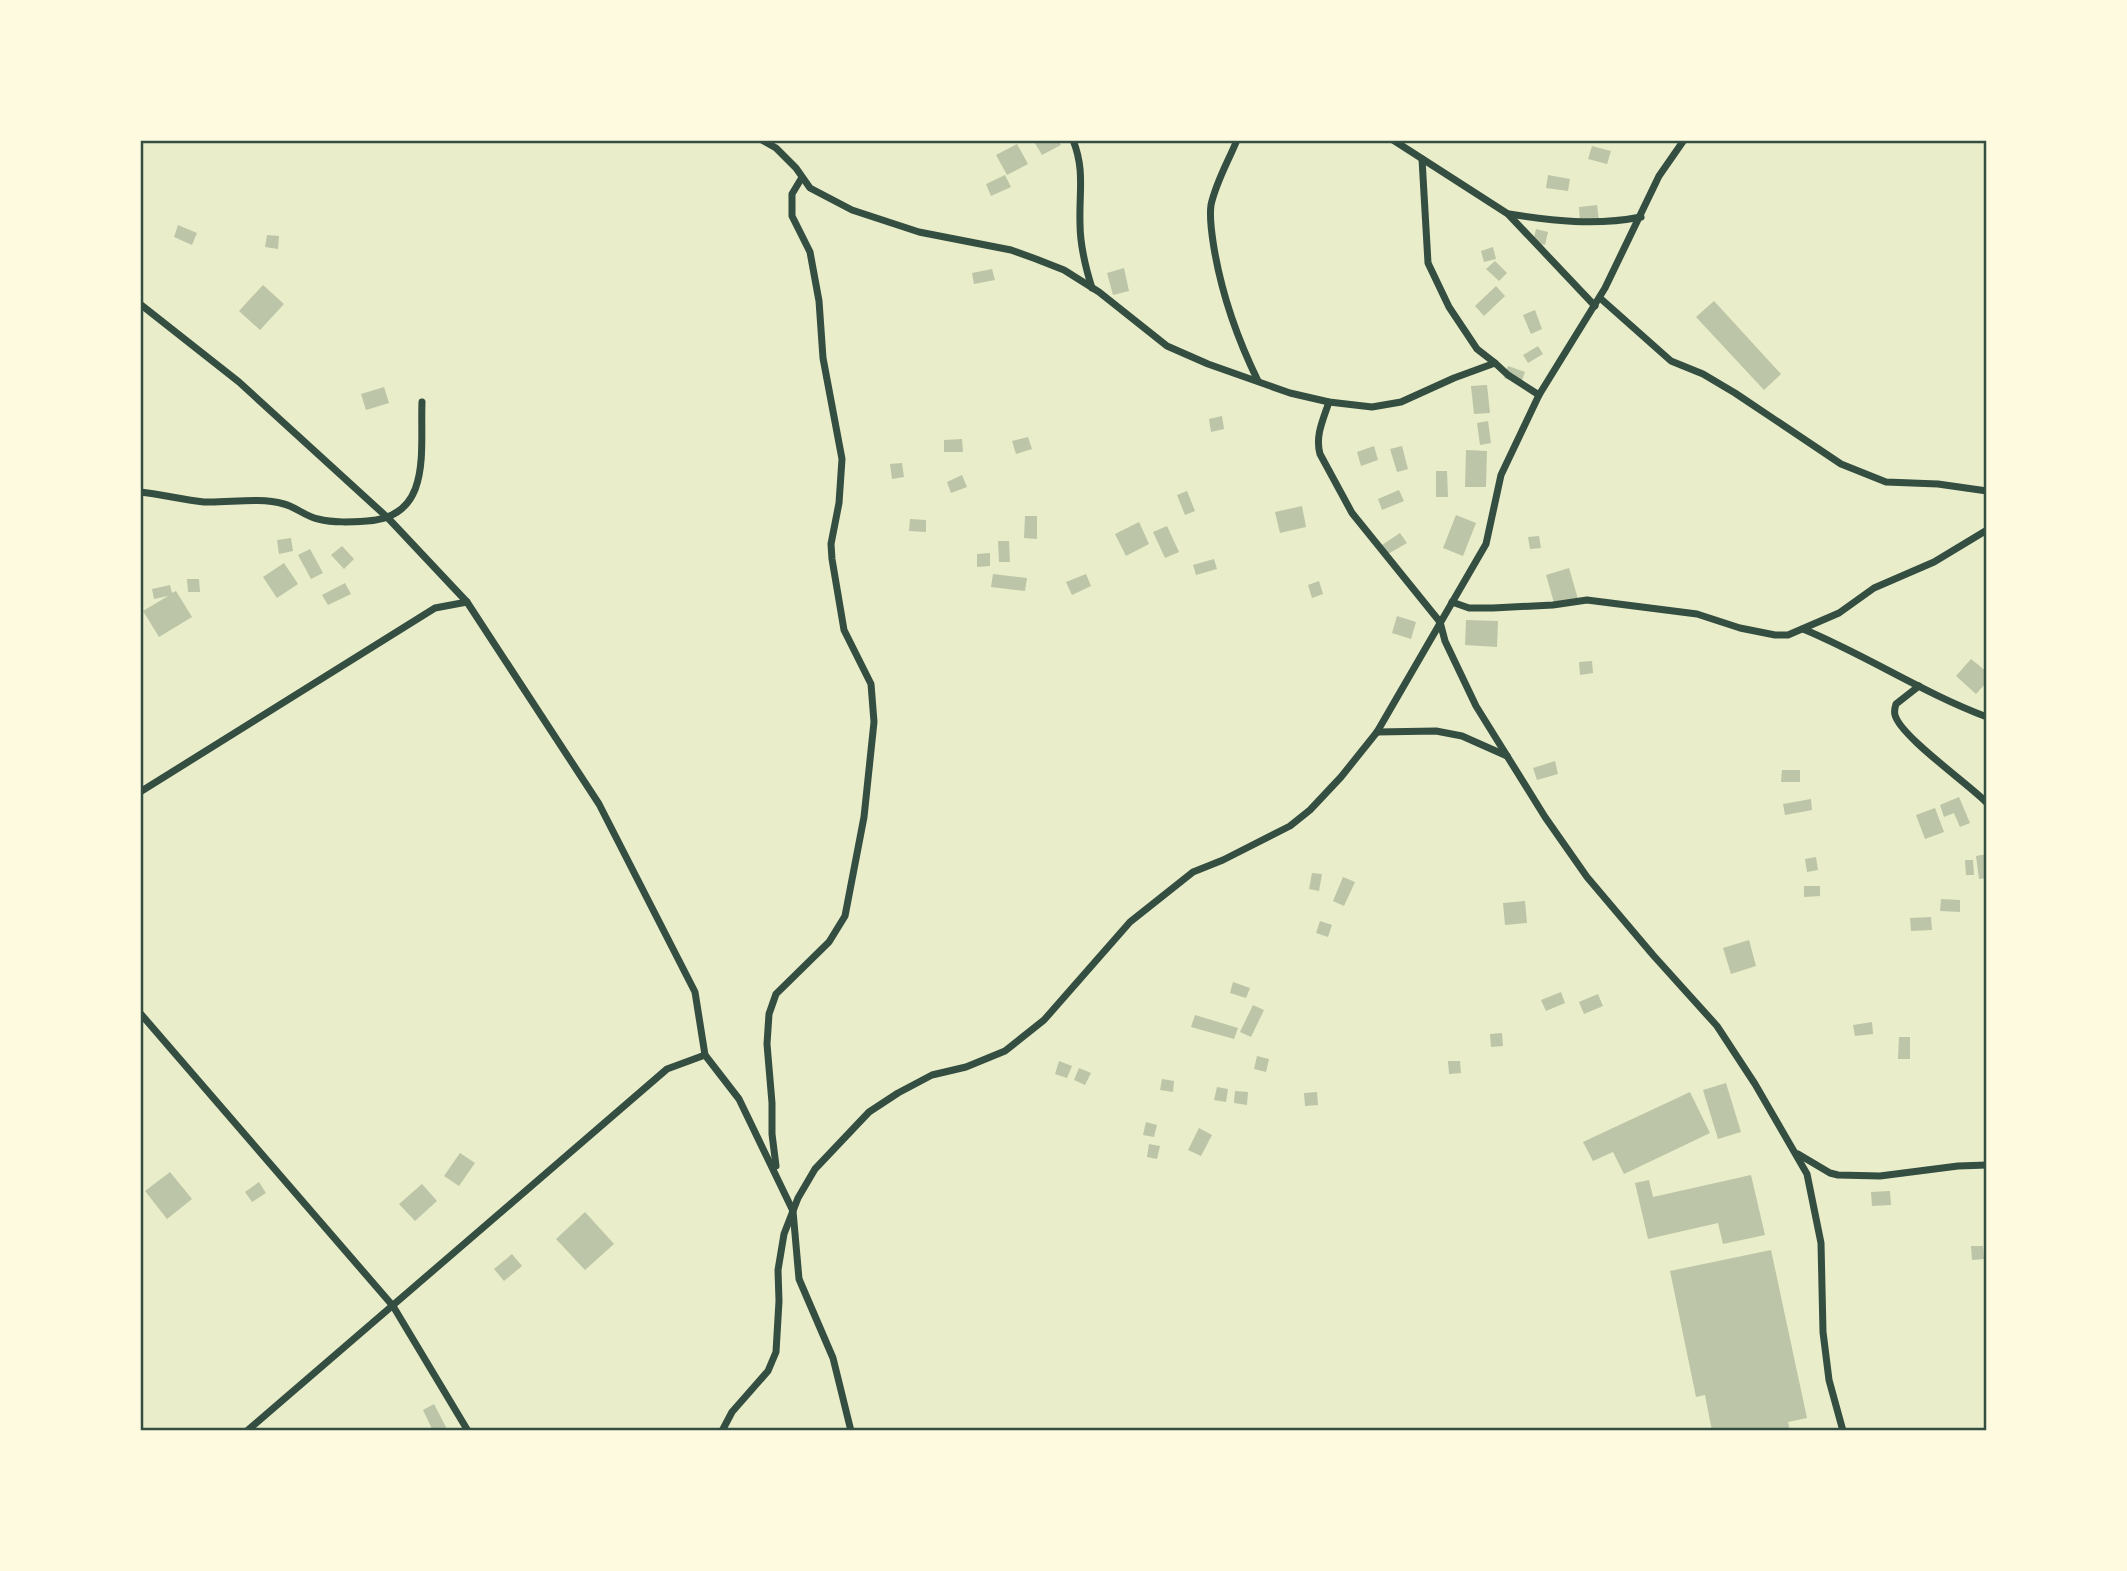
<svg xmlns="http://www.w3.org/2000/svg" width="2127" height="1571" viewBox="0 0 2127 1571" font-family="Mulish,sans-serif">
  <rect width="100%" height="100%" fill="#e9edc9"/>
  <g fill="#bcc5a7">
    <polygon points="1033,140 1058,140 1061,145 1042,155"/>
    <polygon points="1017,144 1028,164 1007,175 996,155"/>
    <polygon points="1592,146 1611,151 1607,164 1588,159"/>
    <polygon points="1005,175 1011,187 991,196 986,184"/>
    <polygon points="1548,175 1570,179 1568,191 1546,188"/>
    <polygon points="1597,205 1599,221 1580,223 1579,207"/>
    <polygon points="178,225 197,233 192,245 174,237"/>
    <polygon points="1536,229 1548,232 1545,245 1533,242"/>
    <polygon points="267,235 279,236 278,249 265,247"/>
    <polygon points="1493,247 1496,259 1484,262 1481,251"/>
    <polygon points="1495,261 1507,273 1499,281 1486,269"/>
    <polygon points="1124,268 1129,291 1113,295 1107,273"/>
    <polygon points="992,269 995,280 974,284 972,273"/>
    <polygon points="263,285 284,304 260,330 239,311"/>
    <polygon points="1496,286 1505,296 1484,316 1475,306"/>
    <polygon points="1714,301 1781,374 1764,390 1696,317"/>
    <polygon points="1535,310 1542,329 1531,334 1523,315"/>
    <polygon points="1538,346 1543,354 1528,363 1523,355"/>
    <polygon points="1508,366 1525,372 1521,383 1504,378"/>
    <polygon points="1487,385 1490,413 1474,414 1471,386"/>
    <polygon points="384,387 389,403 366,410 361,394"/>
    <polygon points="1222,416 1224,429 1211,432 1209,419"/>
    <polygon points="1488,421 1491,443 1480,445 1477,423"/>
    <polygon points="1028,437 1032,449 1016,454 1012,441"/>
    <polygon points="962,439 963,452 944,452 944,440"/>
    <polygon points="1374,446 1378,460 1361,466 1357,452"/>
    <polygon points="1402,446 1408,469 1397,472 1390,449"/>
    <polygon points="1466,450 1487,451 1486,487 1465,487"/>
    <polygon points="902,463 904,477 892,479 890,464"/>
    <polygon points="1436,471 1447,471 1448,497 1436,497"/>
    <polygon points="962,475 967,487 951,493 947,482"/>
    <polygon points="1399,490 1404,501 1382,510 1378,499"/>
    <polygon points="1187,491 1195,511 1185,515 1177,495"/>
    <polygon points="1302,506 1306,527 1280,533 1275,512"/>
    <polygon points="1456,515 1476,523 1463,556 1443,548"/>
    <polygon points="1025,516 1037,516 1037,539 1024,538"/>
    <polygon points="910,519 926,520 926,532 909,531"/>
    <polygon points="1139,522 1149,544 1126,556 1115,534"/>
    <polygon points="1167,526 1179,552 1165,558 1153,532"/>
    <polygon points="1400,533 1407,543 1388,554 1382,545"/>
    <polygon points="1539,536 1541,548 1530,549 1528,537"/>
    <polygon points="291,538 293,551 279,554 277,540"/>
    <polygon points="998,541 1009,541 1010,562 999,562"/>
    <polygon points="342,546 354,559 344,569 331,555"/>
    <polygon points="310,549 323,573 311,579 298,555"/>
    <polygon points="990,553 990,566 977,567 977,554"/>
    <polygon points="1214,559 1217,569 1196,575 1193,565"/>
    <polygon points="284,563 298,584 277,598 263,577"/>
    <polygon points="1569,568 1578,599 1555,606 1546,575"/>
    <polygon points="993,574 1027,578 1025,591 991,587"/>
    <polygon points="1086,574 1091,586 1072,595 1066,582"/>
    <polygon points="187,579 199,579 200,592 188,592"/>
    <polygon points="1319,581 1323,594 1312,598 1308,585"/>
    <polygon points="345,583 351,594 328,605 322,595"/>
    <polygon points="170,585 172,593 176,591 192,617 159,637 143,611 168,596 154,599 152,589"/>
    <polygon points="1397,616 1416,622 1411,639 1392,633"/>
    <polygon points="1466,620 1498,621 1497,647 1465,645"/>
    <polygon points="1971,659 1987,672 1987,682 1976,694 1956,676"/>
    <polygon points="1592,661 1593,673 1580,675 1579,662"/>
    <polygon points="1555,761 1558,774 1537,780 1533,768"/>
    <polygon points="1782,770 1800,770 1800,782 1781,782"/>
    <polygon points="1959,797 1970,823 1960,827 1954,813 1944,817 1940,805"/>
    <polygon points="1811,799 1812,810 1785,815 1783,804"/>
    <polygon points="1935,808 1944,832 1925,839 1916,815"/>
    <polygon points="1987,854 1987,878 1979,879 1976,856"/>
    <polygon points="1816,857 1818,870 1807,872 1805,859"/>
    <polygon points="1965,860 1973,860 1974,875 1966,875"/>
    <polygon points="1312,873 1322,874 1319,891 1309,889"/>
    <polygon points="1343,877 1355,882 1344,906 1333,901"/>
    <polygon points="1804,886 1820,886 1820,896 1804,897"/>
    <polygon points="1941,899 1960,900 1960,912 1940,911"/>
    <polygon points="1525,901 1527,923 1505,925 1503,903"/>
    <polygon points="1931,917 1932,930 1911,931 1910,918"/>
    <polygon points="1320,921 1332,925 1328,937 1316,933"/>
    <polygon points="1749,940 1756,966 1731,974 1723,948"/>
    <polygon points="1233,982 1250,988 1246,998 1230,993"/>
    <polygon points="1561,992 1565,1003 1546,1011 1541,1000"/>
    <polygon points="1598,994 1603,1006 1584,1014 1579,1002"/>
    <polygon points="1253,1005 1264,1010 1251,1037 1240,1032"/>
    <polygon points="1195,1015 1238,1028 1234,1039 1191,1027"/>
    <polygon points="1872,1022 1873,1034 1855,1036 1853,1025"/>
    <polygon points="1502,1033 1503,1046 1491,1047 1490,1034"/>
    <polygon points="1899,1037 1910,1037 1910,1059 1898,1059"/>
    <polygon points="1257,1056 1269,1059 1266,1072 1254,1069"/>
    <polygon points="1059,1061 1072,1066 1067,1078 1055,1074"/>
    <polygon points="1448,1061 1460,1061 1461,1073 1449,1074"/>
    <polygon points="1079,1068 1091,1073 1085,1085 1074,1080"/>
    <polygon points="1162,1079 1174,1081 1173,1092 1160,1090"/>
    <polygon points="1726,1083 1741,1132 1718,1139 1703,1090"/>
    <polygon points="1217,1087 1228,1089 1226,1102 1214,1100"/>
    <polygon points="1235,1091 1248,1092 1247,1105 1234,1103"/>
    <polygon points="1317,1092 1318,1105 1305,1106 1304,1093"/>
    <polygon points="1690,1092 1710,1133 1624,1174 1613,1152 1593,1161 1583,1142"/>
    <polygon points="1146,1122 1157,1125 1154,1137 1143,1135"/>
    <polygon points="1199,1128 1212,1135 1201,1156 1188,1150"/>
    <polygon points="1149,1144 1160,1146 1157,1159 1147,1157"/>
    <polygon points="460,1153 475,1163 459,1186 444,1176"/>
    <polygon points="170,1172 192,1199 167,1219 145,1191"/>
    <polygon points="1751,1175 1765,1235 1723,1244 1718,1223 1648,1239 1635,1183 1649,1180 1653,1197"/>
    <polygon points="259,1182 266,1193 252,1202 245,1192"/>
    <polygon points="422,1184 437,1201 415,1221 399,1204"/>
    <polygon points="1890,1191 1891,1205 1872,1206 1871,1192"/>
    <polygon points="585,1212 614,1244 585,1270 556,1239"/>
    <polygon points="1971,1246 1983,1246 1984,1259 1972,1260"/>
    <polygon points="1771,1250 1807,1418 1788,1422 1790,1431 1712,1431 1705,1395 1696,1397 1670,1271"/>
    <polygon points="512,1254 522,1266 504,1281 494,1269"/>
    <polygon points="434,1404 448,1431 433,1431 423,1410"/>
  </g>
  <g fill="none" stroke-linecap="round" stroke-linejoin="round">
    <g stroke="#344e41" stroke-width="7">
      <polyline points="762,140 776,148 796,168 810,188 852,210 919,232 1011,250 1036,259 1064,270 1099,292 1167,346 1208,364 1290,393 1329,402 1372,407 1401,402 1454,378 1495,363 1508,375 1539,395"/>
      <path d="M1073,140C1085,170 1079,192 1080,223C1080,246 1085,266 1092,288"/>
      <path d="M1237,140C1228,162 1216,182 1211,205C1209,219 1212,235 1214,248C1222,296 1237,338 1258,381"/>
      <polyline points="1393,140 1508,214 1595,306"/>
      <polyline points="1422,159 1428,263 1449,307 1477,349 1495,363"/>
      <path d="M1509,214C1554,221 1595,226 1641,217"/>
      <polyline points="1600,298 1671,361 1703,374 1735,393 1841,464 1886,482 1938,484 1987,491"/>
      <polyline points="140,304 239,382 388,518 467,602 599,804 695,992 705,1055 739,1099 793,1211 799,1279 833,1358 851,1431"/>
      <path d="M1329,402C1323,420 1315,436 1320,454L1352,513L1440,622L1445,641L1476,706L1545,817L1587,877L1653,955L1717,1026L1755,1084L1807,1174L1821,1243L1823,1332L1829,1380L1843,1431"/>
      <path d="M140,492C161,494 183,500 204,502C230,503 258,497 284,504C296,507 306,517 318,519C334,523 351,522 367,521C433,517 420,450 422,402"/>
      <polyline points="1452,602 1469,608 1493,608 1553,605 1587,600 1697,614 1740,628 1775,635 1788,635 1839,613 1874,588 1934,562 1987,530"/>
      <path d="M1803,629C1866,655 1923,693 1987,717"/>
      <path d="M1919,686L1896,704C1895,707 1894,711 1895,715C1900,736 1970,785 1987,803"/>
      <polyline points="1377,732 1436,731 1462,736 1507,756"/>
      <polyline points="140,792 435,608 467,602"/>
      <polyline points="140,1013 393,1306 468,1431"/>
      <polyline points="1798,1154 1830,1173 1838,1175 1880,1176 1958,1166 1987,1165"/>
      <polyline points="776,1166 772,1134 772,1103 767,1044 769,1014 776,994 829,942 845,916 864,817 874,722 871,684 844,630 832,559 831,544 839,503 842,459 823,358 819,301 810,252 792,216 792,194 801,179"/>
      <polyline points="247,1431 667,1069 705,1055"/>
      <polyline points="722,1431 732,1412 768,1371 776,1352 779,1301 778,1270 784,1234 798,1198 815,1169 869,1112 898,1093 932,1075 966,1067 1005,1051 1044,1020 1130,922 1193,872 1223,860 1290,826 1310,810 1341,777 1377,732 1486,544 1501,475 1539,395 1605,288 1659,176 1684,140"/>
    </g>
  </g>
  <rect width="2127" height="1571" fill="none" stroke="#fefae0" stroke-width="284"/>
  <rect x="142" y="142" width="1843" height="1287" fill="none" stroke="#344e41" stroke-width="2.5"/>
</svg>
